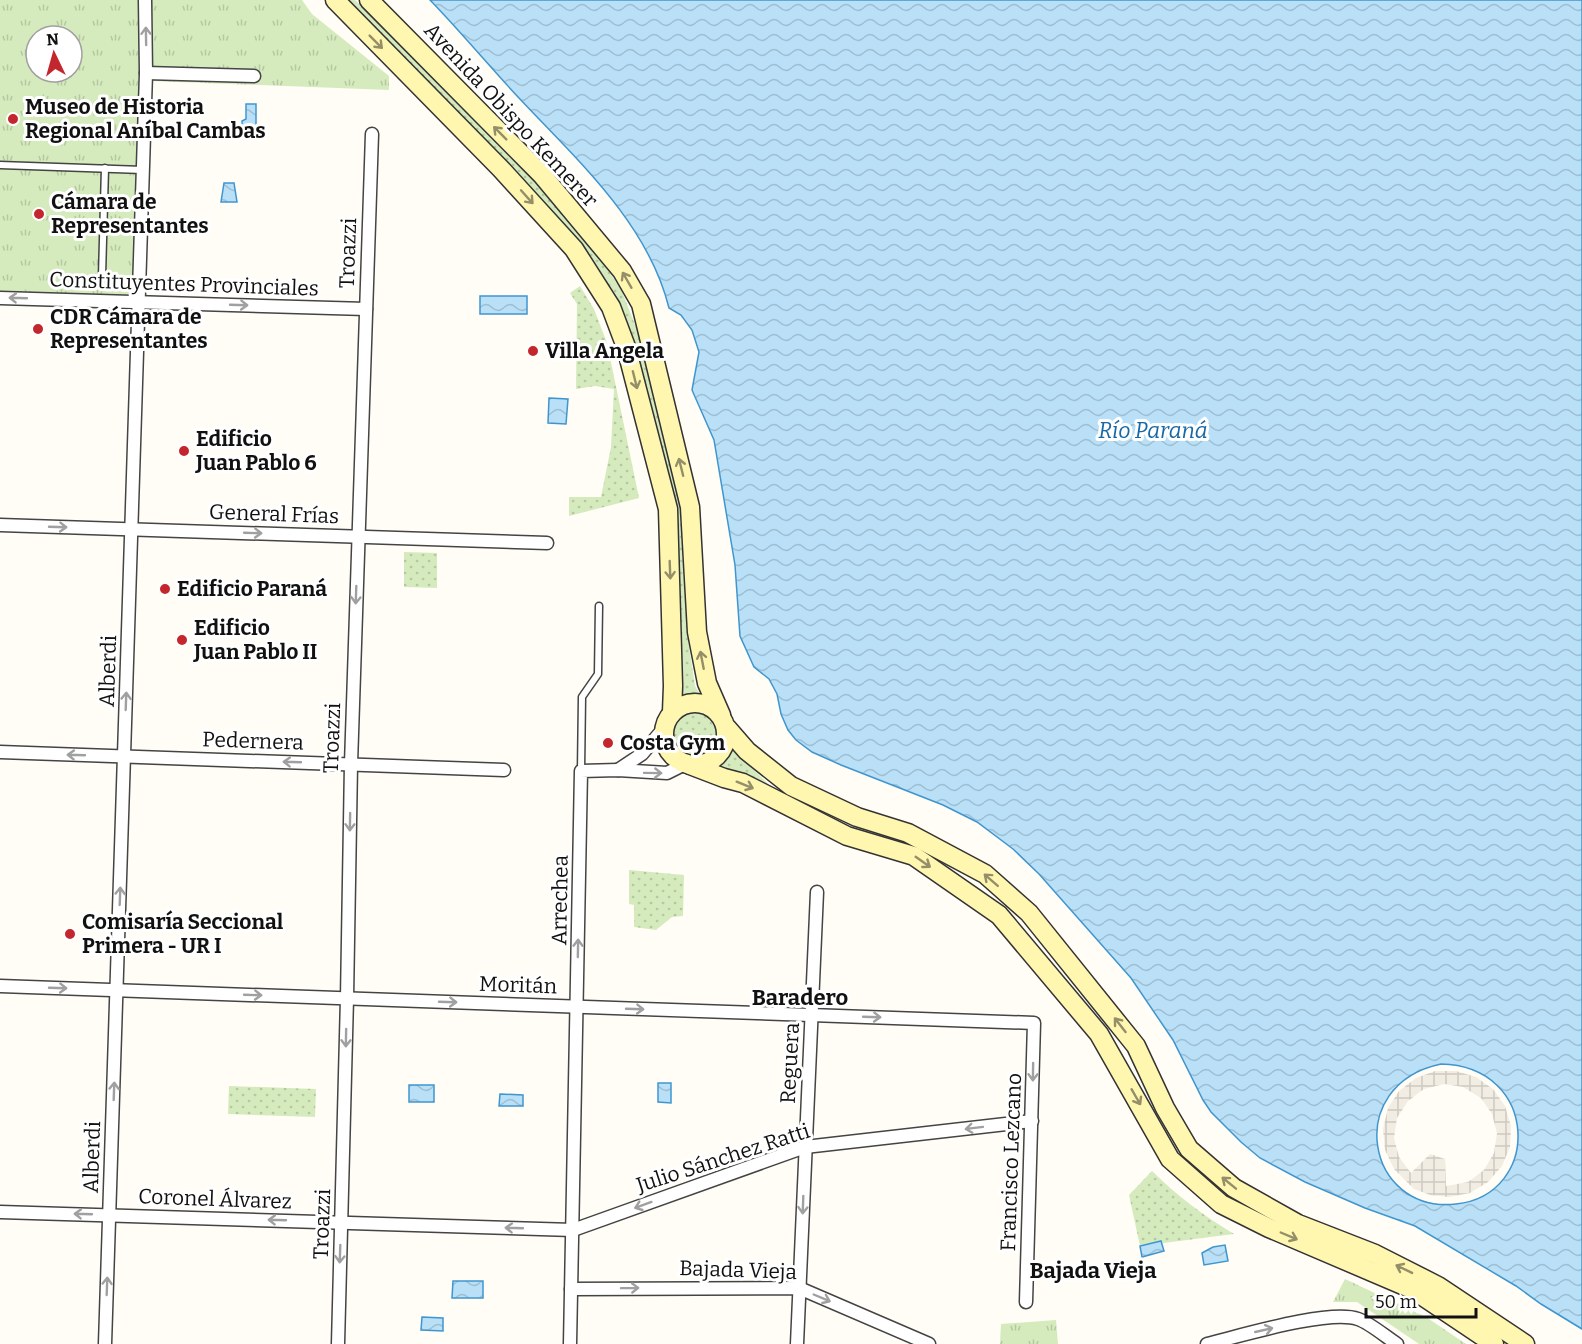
<svg xmlns="http://www.w3.org/2000/svg" width="1582" height="1344" viewBox="0 0 1582 1344" font-family="Bitter,serif">
  <defs>
    <pattern id="grass-dots" width="8" height="8" patternUnits="userSpaceOnUse" patternTransform="scale(1.5)"><rect width="8" height="8" fill="#d5ebbd"/><path d="M2 2h.1M6 6h.1" fill="none" stroke="#b6c8a1" stroke-width="1.8" stroke-linecap="round"/></pattern>
    <pattern id="park-tufts" width="24" height="20" patternUnits="userSpaceOnUse" patternTransform="scale(1.5)"><rect width="24" height="20" fill="#d5ebbd"/><path d="M3 7l-1-3M5 7V3M7 7l1-3M15 17l-1-3M17 17v-4M19 17l1-3" fill="none" stroke="#b6c8a1"/></pattern>
    <pattern id="plaza-grid" width="8" height="8" patternUnits="userSpaceOnUse" patternTransform="scale(1.5)"><rect width="8" height="8" fill="#f1ede2"/><path d="M0 4h8M4 0v8" fill="none" stroke="#cecac1"/></pattern>
    <pattern id="water-waves" width="16" height="10" patternUnits="userSpaceOnUse" patternTransform="scale(1.5)"><rect width="16" height="10" fill="#b9e0f7"/><path d="M0 5q4-4 8 0t8 0" fill="none" stroke="#9ebfd3"/></pattern>
  </defs>
  <rect width="100%" height="100%" fill="#fffdf5"/>
  <g fill="url(#grass-dots)">
    <polygon points="348,0 355,0 522,166 590,245 621,289 639,335 680,508 687,633 695,686 701,696 680,697 682,635 674,508 633,339 617,296 585,251 516,170"/>
    <polygon points="580,286 594,309 607,343 639,498 569,516 569,497 601,497 611,447 614,389 595,386 576,389 577,304 570,293"/>
    <polygon points="404,552 437,553 437,588 404,587"/>
    <circle cx="696" cy="734" r="26"/>
    <path d="M729,745L770,786L707,769C719,766 729,759 729,745Z"/>
    <polygon points="629,870 684,875 683,916 672,917 656,930 634,927 634,905 629,904"/>
    <polygon points="229,1086 316,1089 315,1117 228,1114"/>
    <path d="M1152,1171C1176,1195 1204,1216 1234,1234L1140,1246L1129,1195Z"/>
  </g>
  <g fill="url(#park-tufts)" fill-rule="evenodd">
    <path d="M0,0H302L312,14L389,76V90L152,81L143,170L136,301L0,298ZM36,36H72V72H36Z"/>
    <polygon points="1345,1279 1426,1317 1466,1344 1419,1344 1357,1302 1333,1302"/>
    <polygon points="1056,1320 1058,1344 1000,1344 1001,1324"/>
  </g>
  <path fill="url(#plaza-grid)" fill-rule="evenodd" d="M1435,1071H1456L1476,1077L1493,1089L1505,1106L1511,1126L1510,1147L1502,1166L1488,1182L1470,1193L1449,1197L1430,1195L1414,1189L1394,1169L1385,1150L1383,1129L1388,1108L1399,1091L1416,1078ZM1444,1084L1463,1087L1481,1098L1492,1114L1497,1133L1494,1153L1484,1170L1468,1182L1446,1186L1445,1159L1430,1154L1411,1173L1399,1157L1394,1138L1397,1118L1408,1101L1424,1089Z"/>
  <g fill="url(#water-waves)" stroke="#3f96cf" stroke-width="1.5" fill-rule="evenodd">
    <path d="M430,0H1582V1329L1541,1304L1516,1286L1415,1226L1365,1208L1305,1182L1260,1158L1241,1142L1211,1112L1203,1100L1173,1040L1131,978L1039,874L1013,849L977,822L943,805L841,765L812,752L796,740L788,730L781,714L777,694L769,679L754,667L740,636L735,565L714,440L692,390L699,352L692,330L681,315L669,308C648,223 577,160 519,98C489,66 461,32 430,0ZM1441,1064C1540,1066 1542,1195 1456,1204C1366,1214 1342,1085 1441,1064Z"/>
    <polygon points="246,104 256,104 256,126 245,126 242,124 242,121 246,119"/>
    <polygon points="224,183 234,183 237,202 221,202"/>
    <rect x="480" y="296" width="47" height="18"/>
    <polygon points="549,398 568,399 566,424 548,423"/>
    <polygon points="658,1083 671,1083 671,1103 658,1102"/>
    <rect x="409" y="1085" width="25" height="17"/>
    <polygon points="500,1094 523,1095 523,1106 499,1106"/>
    <polygon points="1161,1241 1164,1251 1142,1257 1140,1246"/>
    <polygon points="1225,1245 1228,1261 1204,1265 1202,1253 1213,1247"/>
    <polygon points="453,1281 483,1281 483,1298 452,1298"/>
    <polygon points="422,1317 443,1318 443,1331 421,1330"/>
  </g>
  <g fill="none" stroke-linecap="round" stroke-linejoin="round">
    <defs>
      <g id="service">
        <polyline points="0,165 143,170"/>
        <polyline points="102,276 105,168"/>
        <polyline points="581,771 582,697 598,674 599,606"/>
      </g>
      <g id="minor">
        <polyline points="146,73 254,76"/>
        <polyline points="0,298 366,309"/>
        <polyline points="0,525 547,543"/>
        <polyline points="0,752 504,770"/>
        <polyline points="618,770 642,754 665,727"/>
        <polyline points="0,986 1034,1023 1026,1302"/>
        <polyline points="0,1212 573,1230 805,1147 1032,1121"/>
        <polyline points="571,1289 799,1288 929,1344"/>
        <polyline points="105,1344 146,73 145,0"/>
        <polyline points="338,1344 347,998 351,764 372,134"/>
        <polyline points="570,1344 581,771 618,770 667,773 685,764"/>
        <polyline points="797,1344 817,892"/>
        <path d="M1207,1344C1240,1336 1329,1309 1358,1319C1370,1323 1386,1337 1397,1344"/>
      </g>
      <g id="secondary">
        <polyline points="335,0 501,169 574,249 611,307 626,347 668,509 673,686 672,712"/>
        <polyline points="369,0 542,175 622,271 641,304 690,507 697,632 707,683 721,715"/>
        <circle cx="695" cy="734" r="31"/>
        <polyline points="727,728 747,751 791,786 857,817 908,833 985,874 1029,913 1136,1046 1165,1108 1189,1149 1234,1188 1298,1224 1375,1254 1438,1286 1525,1344"/>
        <polyline points="690,765 724,778 743,783 847,836 914,856 999,915 1099,1034 1170,1159 1221,1204 1269,1228 1412,1289 1494,1344"/>
      </g>
    </defs>
    <use href="#service" stroke="#444" stroke-width="9"/>
    <use href="#minor" stroke="#444" stroke-width="15"/>
    <use href="#secondary" stroke="#333" stroke-width="21"/>
    <use href="#service" stroke="#fff" stroke-width="6"/>
    <use href="#minor" stroke="#fff" stroke-width="12"/>
    <use href="#secondary" stroke="#fff6b0" stroke-width="18"/>
  </g>
  <defs><path id="oneway-shaft" d="M-6 0H5M1.5-3L5.5 0L1.5 3" fill="none" stroke-width="1.6" stroke-linecap="round" stroke-linejoin="round" transform="scale(1.5)"/></defs>
  <g stroke="#a0a0a0">
    <use href="#oneway-shaft" transform="translate(146 36) rotate(-91)"/>
    <use href="#oneway-shaft" transform="translate(18 298) rotate(-178)"/>
    <use href="#oneway-shaft" transform="translate(239 305) rotate(2)"/>
    <use href="#oneway-shaft" transform="translate(58 527) rotate(2)"/>
    <use href="#oneway-shaft" transform="translate(253 533) rotate(2)"/>
    <use href="#oneway-shaft" transform="translate(356 595) rotate(92)"/>
    <use href="#oneway-shaft" transform="translate(126 701) rotate(-88)"/>
    <use href="#oneway-shaft" transform="translate(76 755) rotate(-178)"/>
    <use href="#oneway-shaft" transform="translate(292 762) rotate(-178)"/>
    <use href="#oneway-shaft" transform="translate(653 773) rotate(1)"/>
    <use href="#oneway-shaft" transform="translate(350 822) rotate(91)"/>
    <use href="#oneway-shaft" transform="translate(120 896) rotate(-88)"/>
    <use href="#oneway-shaft" transform="translate(578 948) rotate(-89)"/>
    <use href="#oneway-shaft" transform="translate(58 988) rotate(2)"/>
    <use href="#oneway-shaft" transform="translate(253 995) rotate(2)"/>
    <use href="#oneway-shaft" transform="translate(448 1002) rotate(2)"/>
    <use href="#oneway-shaft" transform="translate(635 1009) rotate(2)"/>
    <use href="#oneway-shaft" transform="translate(872 1017) rotate(2)"/>
    <use href="#oneway-shaft" transform="translate(346 1038) rotate(91)"/>
    <use href="#oneway-shaft" transform="translate(1033 1072) rotate(91)"/>
    <use href="#oneway-shaft" transform="translate(114 1091) rotate(-88)"/>
    <use href="#oneway-shaft" transform="translate(974 1128) rotate(173)"/>
    <use href="#oneway-shaft" transform="translate(643 1205) rotate(160)"/>
    <use href="#oneway-shaft" transform="translate(803 1205) rotate(92)"/>
    <use href="#oneway-shaft" transform="translate(83 1214) rotate(-178)"/>
    <use href="#oneway-shaft" transform="translate(277 1220) rotate(-178)"/>
    <use href="#oneway-shaft" transform="translate(514 1228) rotate(-178)"/>
    <use href="#oneway-shaft" transform="translate(340 1254) rotate(92)"/>
    <use href="#oneway-shaft" transform="translate(107 1286) rotate(-88)"/>
    <use href="#oneway-shaft" transform="translate(630 1288) rotate(-1)"/>
    <use href="#oneway-shaft" transform="translate(822 1298) rotate(23)"/>
    <use href="#oneway-shaft" transform="translate(1264 1330) rotate(-13)"/>
  </g>
  <g stroke="#948f68">
    <use href="#oneway-shaft" transform="translate(376 42) rotate(45)"/>
    <use href="#oneway-shaft" transform="translate(500 133) rotate(-135)"/>
    <use href="#oneway-shaft" transform="translate(527 197) rotate(48)"/>
    <use href="#oneway-shaft" transform="translate(627 280) rotate(-120)"/>
    <use href="#oneway-shaft" transform="translate(635 380) rotate(76)"/>
    <use href="#oneway-shaft" transform="translate(681 467) rotate(-104)"/>
    <use href="#oneway-shaft" transform="translate(670 570) rotate(88)"/>
    <use href="#oneway-shaft" transform="translate(702 660) rotate(-101)"/>
    <use href="#oneway-shaft" transform="translate(745 785) rotate(22)"/>
    <use href="#oneway-shaft" transform="translate(923 862) rotate(35)"/>
    <use href="#oneway-shaft" transform="translate(991 880) rotate(-139)"/>
    <use href="#oneway-shaft" transform="translate(1120 1025) rotate(-128)"/>
    <use href="#oneway-shaft" transform="translate(1136 1097) rotate(60)"/>
    <use href="#oneway-shaft" transform="translate(1229 1183) rotate(-141)"/>
    <use href="#oneway-shaft" transform="translate(1289 1236) rotate(23)"/>
    <use href="#oneway-shaft" transform="translate(1404 1269) rotate(-154)"/>
  </g>
  <g fill="#c4262e" stroke="#fff" stroke-width="2">
    <circle cx="13" cy="119" r="6"/>
    <circle cx="39" cy="214" r="6"/>
    <circle cx="38" cy="329" r="6"/>
    <circle cx="533" cy="351" r="6"/>
    <circle cx="184" cy="451" r="6"/>
    <circle cx="165" cy="589" r="6"/>
    <circle cx="182" cy="640" r="6"/>
    <circle cx="608" cy="743" r="6"/>
    <circle cx="70" cy="934" r="6"/>
  </g>
  <g text-anchor="middle" dominant-baseline="central" stroke-width="6" stroke-linejoin="round" paint-order="stroke">
    <g font-size="21" font-weight="bold" fill="#111" stroke="#fff" text-anchor="start">
      <text x="25" y="107">Museo de Historia<tspan x="25" dy="24">Regional Aníbal Cambas</tspan></text>
      <text x="51" y="202">Cámara de<tspan x="51" dy="24">Representantes</tspan></text>
      <text x="50" y="317">CDR Cámara de<tspan x="50" dy="24">Representantes</tspan></text>
      <text x="545" y="351">Villa Angela</text>
      <text x="196" y="439">Edificio<tspan x="196" dy="24">Juan Pablo 6</tspan></text>
      <text x="177" y="589">Edificio Paraná</text>
      <text x="194" y="628">Edificio<tspan x="194" dy="24">Juan Pablo II</tspan></text>
      <text x="620" y="743">Costa Gym</text>
      <text x="82" y="922">Comisaría Seccional<tspan x="82" dy="24">Primera - UR I</tspan></text>
    </g>
    <g font-size="21" fill="#111" stroke="#fff">
      <text transform="translate(511 115) rotate(47)">Avenida Obispo Kemerer</text>
      <text transform="translate(348 253) rotate(-88)">Troazzi</text>
      <text transform="translate(184 284) rotate(2)">Constituyentes Provinciales</text>
      <text transform="translate(274 514) rotate(2)">General Frías</text>
      <text transform="translate(108 671) rotate(-88)">Alberdi</text>
      <text transform="translate(332 738) rotate(-88)">Troazzi</text>
      <text transform="translate(253 741) rotate(2)">Pedernera</text>
      <text transform="translate(560 900) rotate(-89)">Arrechea</text>
      <text transform="translate(518 985) rotate(2)">Moritán</text>
      <text transform="translate(790 1063) rotate(-87)">Reguera</text>
      <text transform="translate(92 1157) rotate(-88)">Alberdi</text>
      <text transform="translate(723 1158) rotate(-18)">Julio Sánchez Ratti</text>
      <text transform="translate(1011 1162) rotate(-88)">Francisco Lezcano</text>
      <text transform="translate(215 1199) rotate(2)">Coronel Álvarez</text>
      <text transform="translate(322 1224) rotate(-88)">Troazzi</text>
      <text transform="translate(738 1270) rotate(2)">Bajada Vieja</text>
    </g>
    <g font-size="22" font-style="italic" fill="#1768a6" stroke="#fff">
      <text x="1153" y="430">Río Paraná</text>
    </g>
    <g font-size="22" font-weight="bold" fill="#111" stroke="#fff">
      <text x="800" y="997">Baradero</text>
      <text x="1093" y="1270">Bajada Vieja</text>
    </g>
  </g>
  <g transform="translate(54 54) rotate(355)"><circle r="28" fill="#ffffff" stroke="#a0a0a0" stroke-width="1.5"/>
  <path d="M0-4.5L10 22L0 15L-10 22Z" fill="#c4262e"/>
  <text y="-9" font-size="16" font-weight="bold" text-anchor="middle" fill="#111111">N</text>
  </g>
  <path d="M1366 1308v9h110v-9" fill="none" stroke="#111111" stroke-width="3"/>
  <text x="1375" y="1308" font-size="18" fill="#111111" stroke="#ffffff" stroke-width="4.5" paint-order="stroke">50 m</text>
</svg>
